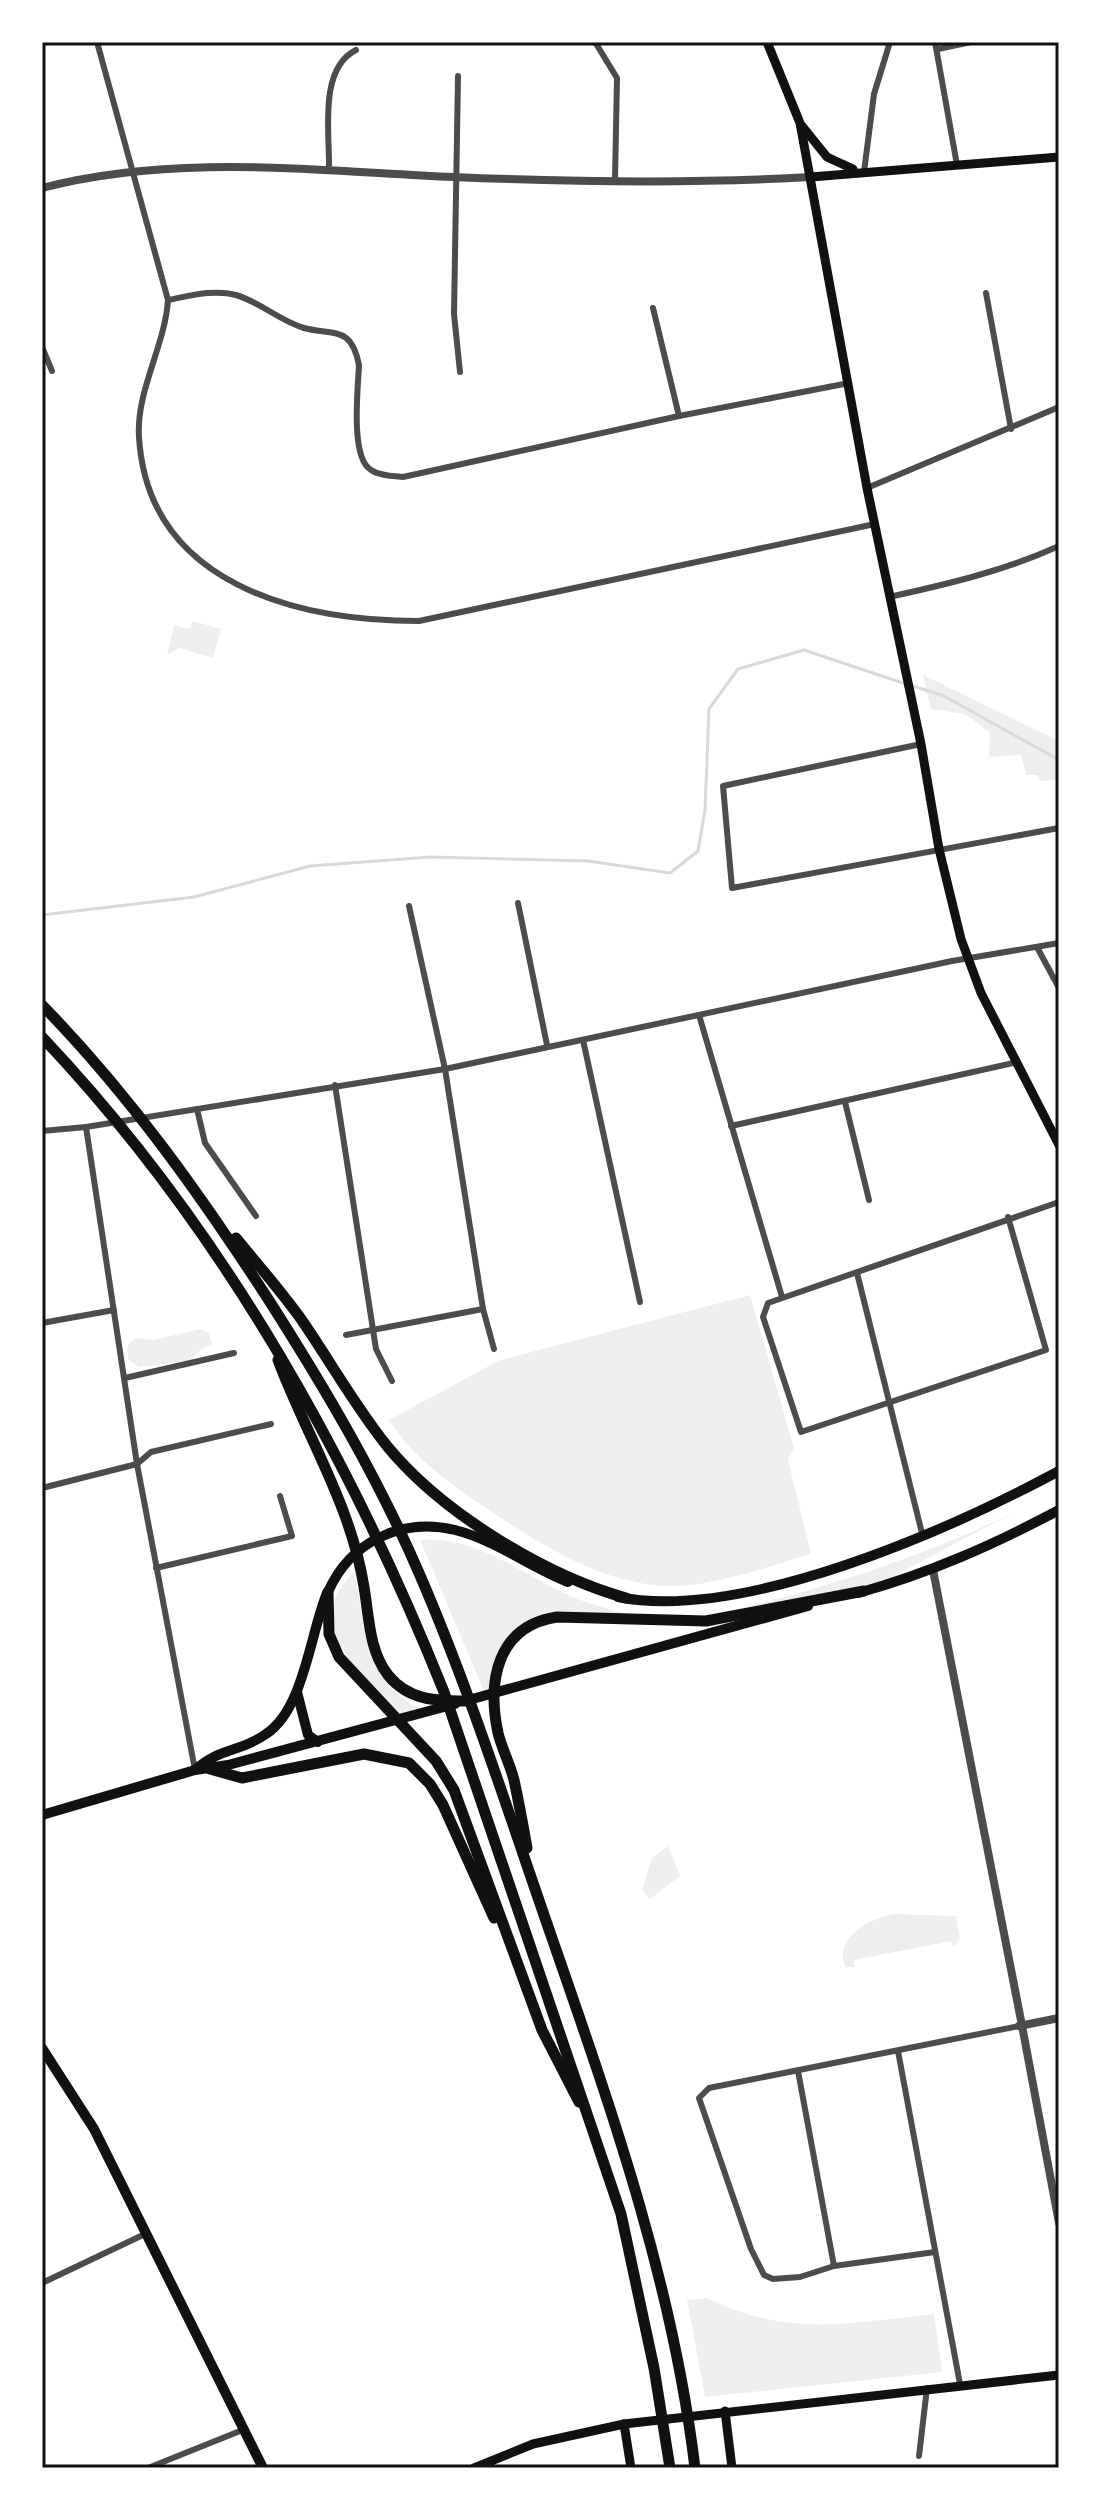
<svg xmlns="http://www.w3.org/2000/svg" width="1101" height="2510" viewBox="0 0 1101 2510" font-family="'Archivo Narrow',sans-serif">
  <rect width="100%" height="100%" fill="#fff"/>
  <g fill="#eee">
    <polygon points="193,621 221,629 213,658 180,648 167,655 174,625 189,629"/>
    <polygon points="923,675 1059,741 1059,780 1040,781 1037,775 1026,775 1021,755 989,757 990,733 965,714 931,709"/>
    <path d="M750,1295L794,1448L788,1460L811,1554C776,1564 741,1577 705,1583C625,1598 556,1554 492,1512C452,1485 416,1461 389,1420L500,1360Z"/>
    <polygon points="201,1329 209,1333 212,1344 196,1353 192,1360 139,1367 128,1359 128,1345 136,1338 153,1340"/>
    <path d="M1015,1512L888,1579L834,1594L710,1622L558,1618L519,1635L493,1688L484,1691L420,1540C482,1534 533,1585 589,1603C617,1612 649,1619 679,1618C718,1616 755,1605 792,1595C870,1573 943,1547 1015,1512Z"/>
    <path d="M355,1571C364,1625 365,1684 421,1709L408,1716L396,1714C362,1675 299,1622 355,1571Z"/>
    <polygon points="668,1846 680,1876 650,1899 642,1890 652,1858"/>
    <path d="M895,1914L956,1916L960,1939L953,1948L951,1941L854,1960V1967H846C832,1938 872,1917 895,1914Z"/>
    <path d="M707,2298C789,2338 848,2323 934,2314L942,2372L705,2397L687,2300Z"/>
  </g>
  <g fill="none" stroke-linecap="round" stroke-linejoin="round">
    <g stroke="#d9d9d9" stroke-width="3">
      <polyline points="913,686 944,696 1059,760"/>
      <polyline points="42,915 194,897 310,866 430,857 588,861 670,873 698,851 705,810 709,709 738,669 804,650 906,684"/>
    </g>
    <g stroke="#4c4c4c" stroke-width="6">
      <path d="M97,42L168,300C165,346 136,391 139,437C148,584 297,621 419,621L875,524"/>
      <polyline points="595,42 617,78 615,179"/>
      <polyline points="935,42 957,165"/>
      <polyline points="938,49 971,42"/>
      <polyline points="458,76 454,314 460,372"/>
      <path d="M329,170C330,134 318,69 356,50"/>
      <polyline points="864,172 874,94 890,42"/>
      <polyline points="986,293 1011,429"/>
      <path d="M168,300C190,296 213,289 236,295C260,302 280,321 304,328C334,336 351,325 359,365C358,388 350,458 371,470C380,476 393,476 403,477L679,416L849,383"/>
      <polyline points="653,308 679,416"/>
      <polyline points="42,347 52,371"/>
      <polyline points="867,488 1059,407"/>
      <path d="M889,597C948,584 1004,571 1059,546"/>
      <polyline points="921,744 723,786 732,888 1059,828"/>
      <polyline points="518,903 547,1045"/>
      <polyline points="409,906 445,1069 483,1309 494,1349"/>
      <polyline points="1038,949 1059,988"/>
      <polyline points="699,1015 782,1297"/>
      <polyline points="583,1040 640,1302"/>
      <polyline points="335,1085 376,1349 392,1381"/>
      <polyline points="845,1102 869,1200"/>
      <polyline points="197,1109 205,1143 256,1216"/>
      <polyline points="731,1126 1018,1062"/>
      <polyline points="86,1127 137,1464 195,1770"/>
      <polyline points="42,1131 86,1127 445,1069 952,961 1059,943"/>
      <polyline points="1008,1217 1046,1350 801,1432 763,1317 768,1303 1059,1202"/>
      <polyline points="857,1273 923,1537"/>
      <polyline points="42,1323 114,1310"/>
      <polyline points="346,1335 483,1309"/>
      <polyline points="125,1378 234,1353"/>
      <polyline points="42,1488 137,1464 151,1452 271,1424"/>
      <polyline points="156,1568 292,1536 280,1496"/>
      <polyline points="898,2051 960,2384"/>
      <polyline points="798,2071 834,2266"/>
      <polyline points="935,2252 834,2266 800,2277 773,2279 764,2275 751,2249 699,2098 709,2088 1019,2026"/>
      <polyline points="42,2283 145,2234"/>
      <polyline points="919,2456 927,2388"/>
      <polyline points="148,2468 245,2429"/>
    </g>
    <g stroke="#4c4c4c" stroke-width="8">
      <path d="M42,188C175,153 317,171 453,177C571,182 692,184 811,177"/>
      <path d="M933,1570C976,1788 1019,2005 1059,2223"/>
      <polyline points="1019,2026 1059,2018"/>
    </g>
    <g stroke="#111" stroke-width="9">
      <polyline points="767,42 800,123 867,488 921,744 939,849 961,939 981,993 1059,1145"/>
      <polyline points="802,126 827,157 853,169"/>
      <polyline points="811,177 1059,157"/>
      <polyline points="725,2411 732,2468"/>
      <polyline points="624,2424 631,2468"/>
      <polyline points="474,2468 533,2444 624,2424 1059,2375"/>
    </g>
    <g stroke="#111" stroke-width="10">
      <polyline points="297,1692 308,1735 318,1742"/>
      <path d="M195,1770C221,1747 241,1752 266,1734C304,1709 310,1634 327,1593"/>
      <polyline points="42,1815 195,1770 228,1765 455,1704"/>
      <polyline points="42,2048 94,2129 263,2468"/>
    </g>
    <g stroke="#111" stroke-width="10">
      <path d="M328,1592C350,1542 401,1517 455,1530C495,1540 530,1567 568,1582"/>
      <path d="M858,1593C930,1573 993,1545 1059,1510"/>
      <path d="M618,1597C743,1622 949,1530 1059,1471"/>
      <polyline points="465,1701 808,1606"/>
    </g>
    <g stroke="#111" stroke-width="11">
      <path d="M42,1005C130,1095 202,1197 270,1302C326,1390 378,1478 419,1573C471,1693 510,1818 553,1941C613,2114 673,2285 695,2468"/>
      <path d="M42,1037C220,1225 348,1452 444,1692L621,2214L654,2368L670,2468"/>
      <path d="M236,1238C258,1265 281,1291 301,1319C330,1361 355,1406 387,1446C441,1512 544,1575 626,1598"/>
      <path d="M278,1360C307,1437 351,1505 364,1587C369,1616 369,1651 388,1675C408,1700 435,1701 465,1701"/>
      <polyline points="328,1592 329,1634 339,1657 436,1761 454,1790 542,2030 579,2102"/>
      <polyline points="210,1769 242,1778 364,1754 409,1763 430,1784 443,1805 494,1918"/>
      <path d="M527,1848C523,1825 519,1803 514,1780C510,1764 502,1749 498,1733C487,1681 497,1626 557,1617L706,1621L864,1591"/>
    </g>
  </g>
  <rect width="1101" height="2510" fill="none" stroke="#ffffff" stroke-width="88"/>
  <rect x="44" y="44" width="1013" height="2422" fill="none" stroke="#111" stroke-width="3"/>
</svg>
